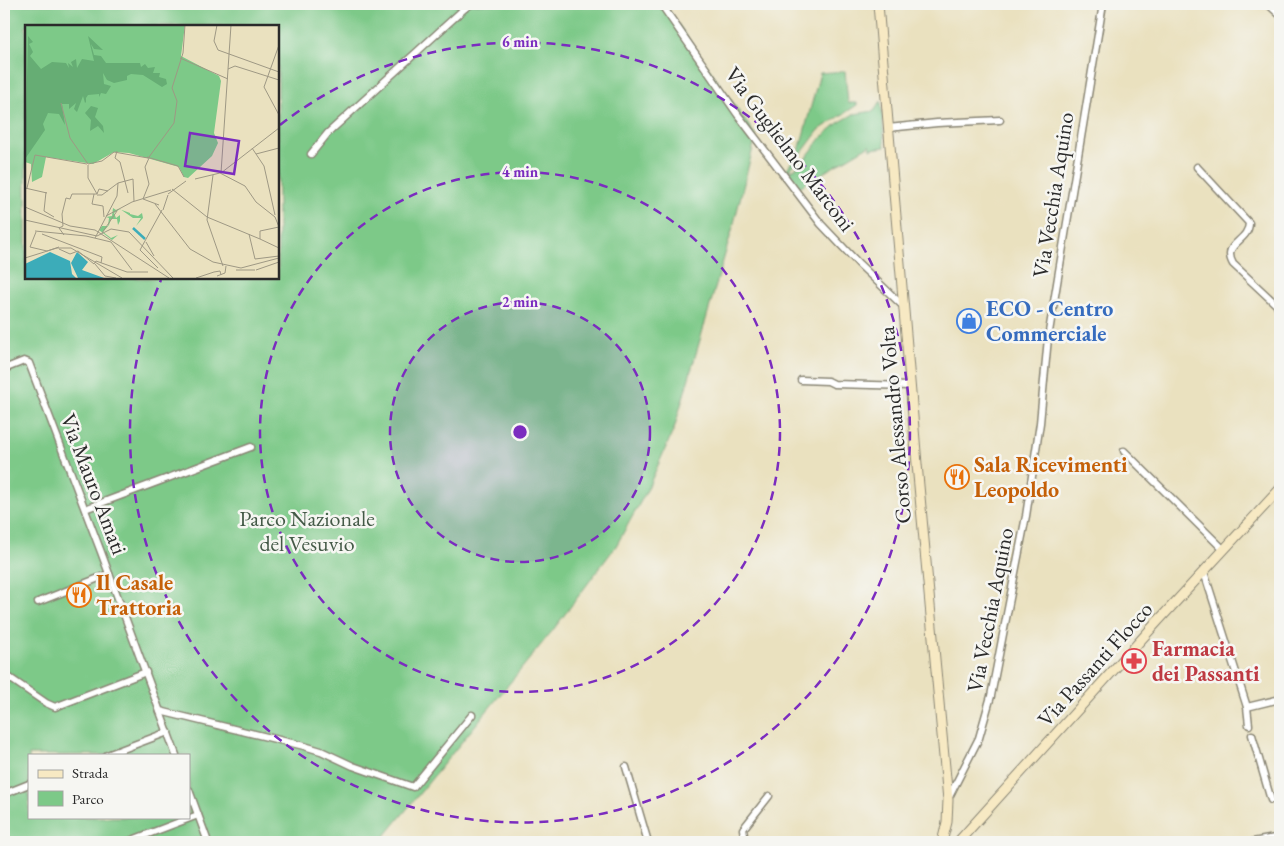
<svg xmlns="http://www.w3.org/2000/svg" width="1284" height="846" viewBox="0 0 1284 846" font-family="'EB Garamond',serif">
  <rect width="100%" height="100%" fill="#f6f6f2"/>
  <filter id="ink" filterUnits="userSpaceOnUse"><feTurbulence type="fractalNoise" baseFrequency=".02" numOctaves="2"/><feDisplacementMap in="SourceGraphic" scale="10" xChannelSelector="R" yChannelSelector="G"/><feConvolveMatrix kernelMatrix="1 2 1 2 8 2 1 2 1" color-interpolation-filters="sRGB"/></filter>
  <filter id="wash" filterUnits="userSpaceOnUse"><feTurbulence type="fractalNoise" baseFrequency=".0096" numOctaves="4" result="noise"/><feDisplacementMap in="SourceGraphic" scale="20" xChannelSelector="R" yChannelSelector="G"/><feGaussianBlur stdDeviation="1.12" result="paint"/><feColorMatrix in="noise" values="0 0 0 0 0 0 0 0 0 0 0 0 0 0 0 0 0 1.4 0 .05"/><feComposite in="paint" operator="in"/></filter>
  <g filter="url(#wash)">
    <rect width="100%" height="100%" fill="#eae1bf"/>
    <g fill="#7dc988" stroke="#547a5a" fill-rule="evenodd">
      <path d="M4,4H664L756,136L733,227L674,429L647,490L616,546L553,630L380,842H4ZM26,26H278V278H26ZM29,755H189V817H29Z"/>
      <polygon points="845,71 848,103 857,103 857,105 819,130 786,174 784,173 799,151 820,73"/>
      <polygon points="881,101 885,147 871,149 870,145 796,189 788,176 791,171 801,164 823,136 838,123 854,114 874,111"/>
    </g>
  </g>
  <g filter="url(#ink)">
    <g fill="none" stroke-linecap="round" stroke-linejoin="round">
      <defs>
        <g id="minor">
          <polyline points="456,4 465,8 471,4"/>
          <polyline points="661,4 738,115 821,224 859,264 903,306"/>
          <polyline points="1268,4 1280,15"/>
          <polyline points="888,128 937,123 1000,120"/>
          <polyline points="311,154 328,133 465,8"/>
          <path d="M1197,167L1249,223C1249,242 1221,243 1233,264L1280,308"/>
          <polyline points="4,369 24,361 29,363 101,552 176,755"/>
          <polyline points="801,380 828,381 834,384 910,386"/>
          <polyline points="1124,451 1224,550"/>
          <polyline points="85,509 251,447"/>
          <polyline points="1204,572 1247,707 1280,699"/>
          <polyline points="38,602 109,574"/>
          <polyline points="4,674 46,703 55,707 146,672"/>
          <polyline points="1247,707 1249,725"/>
          <polyline points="160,711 304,746 321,751 353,766 413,787 472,715"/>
          <polyline points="1252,735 1271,800"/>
          <polyline points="107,755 168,732"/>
          <polyline points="626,767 648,842"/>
          <polyline points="189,790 208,842"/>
          <polyline points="4,794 29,784"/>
          <polyline points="948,799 979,738 991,696 1026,516 1040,423 1048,338 1103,4"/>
          <polyline points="127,842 198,815"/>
          <polyline points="745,842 743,829 769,796"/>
          <polyline points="1253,842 1280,837"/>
        </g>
        <g id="secondary">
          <polyline points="878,4 917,464 948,800 947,822 942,842"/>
          <polyline points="958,842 1158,621 1280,489"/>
        </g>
      </defs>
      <use href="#minor" stroke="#8a8675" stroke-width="9"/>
      <use href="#secondary" stroke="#8a8675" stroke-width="11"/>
      <use href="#minor" stroke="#fff" stroke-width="6"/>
      <use href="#secondary" stroke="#f7e9c3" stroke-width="9"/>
    </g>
  </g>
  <circle cx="520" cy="432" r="130" fill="#7b2cbf" fill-opacity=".12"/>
  <g fill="none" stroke="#7b2cbf" stroke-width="2.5" stroke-dasharray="9 6">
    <circle cx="520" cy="432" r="130"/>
    <circle cx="520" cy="432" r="260"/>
    <path d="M280 125A390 390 0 1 1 161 280"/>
  </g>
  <defs>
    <symbol id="shop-ring" viewBox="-11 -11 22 22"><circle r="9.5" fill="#f6f6f2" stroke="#3f7fe0" stroke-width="1.5"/><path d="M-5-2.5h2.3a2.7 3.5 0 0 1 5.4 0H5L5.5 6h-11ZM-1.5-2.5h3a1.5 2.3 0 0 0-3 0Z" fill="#3f7fe0"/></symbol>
    <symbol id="restaurant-ring" viewBox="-11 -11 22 22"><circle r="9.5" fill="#f6f6f2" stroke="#e8710a" stroke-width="1.5"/><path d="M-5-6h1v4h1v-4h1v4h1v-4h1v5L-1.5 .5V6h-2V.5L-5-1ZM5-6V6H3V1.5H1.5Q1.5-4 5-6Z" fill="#e8710a"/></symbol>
    <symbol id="pharmacy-ring" viewBox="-11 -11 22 22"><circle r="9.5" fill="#f6f6f2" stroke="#e0444e" stroke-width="1.5"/><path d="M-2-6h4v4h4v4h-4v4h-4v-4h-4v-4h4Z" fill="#e0444e"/></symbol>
  </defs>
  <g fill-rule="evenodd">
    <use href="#shop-ring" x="955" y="307" width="28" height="28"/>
    <use href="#restaurant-ring" x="943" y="463" width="28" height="28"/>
    <use href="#restaurant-ring" x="65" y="581" width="28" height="28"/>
    <use href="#pharmacy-ring" x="1120" y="647" width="28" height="28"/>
  </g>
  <g text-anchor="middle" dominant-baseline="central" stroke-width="5" stroke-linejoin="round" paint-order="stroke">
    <g font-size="22" fill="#2b2b2b" stroke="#f6f6f2">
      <text transform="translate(790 149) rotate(53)">Via Guglielmo Marconi</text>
      <text transform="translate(1053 195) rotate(-81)">Via Vecchia Aquino</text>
      <text transform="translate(895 425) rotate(-95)">Corso Alessandro Volta</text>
      <text transform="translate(94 484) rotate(69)">Via Mauro Amati</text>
      <text transform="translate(990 610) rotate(-79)">Via Vecchia Aquino</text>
      <text transform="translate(1095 664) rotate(-48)">Via Passanti Flocco</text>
    </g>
    <g font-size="22" font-weight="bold" fill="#366cbe" stroke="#f6f6f2" text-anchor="start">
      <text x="986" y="308">ECO - Centro<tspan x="986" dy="25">Commerciale</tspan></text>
    </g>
    <g font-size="22" font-weight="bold" fill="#c56008" stroke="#f6f6f2" text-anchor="start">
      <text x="974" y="464">Sala Ricevimenti<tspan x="974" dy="25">Leopoldo</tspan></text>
      <text x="96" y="582">Il Casale<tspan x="96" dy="25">Trattoria</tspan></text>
    </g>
    <g font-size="22" fill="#445a47" stroke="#f6f6f2">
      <text x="307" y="518">Parco Nazionale<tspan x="307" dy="25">del Vesuvio</tspan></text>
    </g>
    <g font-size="22" font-weight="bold" fill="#be3a42" stroke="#f6f6f2" text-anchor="start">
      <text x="1152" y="648">Farmacia<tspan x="1152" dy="25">dei Passanti</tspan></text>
    </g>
  </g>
  <g transform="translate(25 25)">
    <rect width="254" height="254" fill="#eae1bf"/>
    <path d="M0,0H160L156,31L194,51L196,56L189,108L193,118L187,131L163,153L159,152L154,142L104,128L89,127L68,139L21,132L17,152L7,157L6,139L0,137ZM88,183L91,185L94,184L105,188V189L113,191L117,188L118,193L111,201L116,193H108L95,184L89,188L91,193L95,190V196L93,200L92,194H86L84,200L78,207L86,213L93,210L87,215L74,205L77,201H83L84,193L81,192L87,191Z" fill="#7dc988"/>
    <path d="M3,11L8,17L4,19L8,27L5,31L16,44L27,37L41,38L44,43L43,38L48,42L46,37L51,34L52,43L57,34L69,36L63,11L78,25L69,24L66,19L69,30L76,31L81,38H115L116,42L120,39L123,43L130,42L128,48H135L134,52L141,54L142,59L137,62L118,50L106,49L102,51V55L89,58L82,55L78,48L79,59L86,61L81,69L76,68L74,72V69L63,70L61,73V77L60,78L58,71L52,87L49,84L51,78L44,84V79H37L40,100L34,89L23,88L18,99L20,105L0,134ZM66,81L73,83L70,92L78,101L79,108L73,101L65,106L66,95L60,88Z" fill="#66ad74"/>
    <path d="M25,227L45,236L47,249L51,253H0V239ZM52,227L63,237L57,245L79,253H53L46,238Z" fill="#3cacb9"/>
    <path fill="none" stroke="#3cacb9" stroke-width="2.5" d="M108,203L120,214"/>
    <path fill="none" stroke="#9e9884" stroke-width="1" d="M192,0L189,16L193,25L254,47M254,20L239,62L254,90M155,33L203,54M203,44L210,41L254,55M36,78L45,113L63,139M227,123L239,141L250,190M92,126L90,133L95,137L103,168M231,129L254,123M122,132L153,141L159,152M124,132L149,98L152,76L147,63L158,28L160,0M63,139L77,136L89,127L123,133M63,140V153L72,169M195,148L220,161L231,177L250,192L254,202M196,148L206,0M196,148L254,103M188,150L182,195L198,241M170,154L195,148M0,163L22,168M2,163L10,130L62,139M147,164L182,192L235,214M21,167L19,186L29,192M69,169L67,179L78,181L79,192M143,169L161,156M72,170H77L93,158L108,154L109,176M118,174L124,159L120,142L124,133M118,174L134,180M130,179L165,224L188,237L216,243L254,233M0,182L45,201L70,205L144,253M138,185L143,170M81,191L107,177L146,165M0,195L72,211L86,204L104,207L148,253M10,206L61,211L86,217L107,245M11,207L5,222L22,226L34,222M77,208L92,186M17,209L77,232L76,238M224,209L230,234L254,231M39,210L34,203L38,201L37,189L41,173L45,174L47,169H72L74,164L83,166M70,213L92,171L93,158M235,214V206L254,202M235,214L254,223M121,217L129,231M34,224L45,229L53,226L69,239L71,236L102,247M115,225L133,243M115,225L137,185M0,233L32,223H46L97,253M70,239L80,251L91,253M211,245H230M231,245L254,237M102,247H123M192,251L200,248L201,241M171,253L189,247L195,246L196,250"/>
    <path fill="#7b2cbf" fill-opacity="0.15" stroke="#7b2cbf" stroke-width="2.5" d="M165,108L214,116L209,149L160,141Z"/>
    <rect width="254" height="254" fill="none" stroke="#2b2b2b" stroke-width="2.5"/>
  </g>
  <circle cx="520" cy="432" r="8" fill="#7b2cbf" stroke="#f6f6f2" stroke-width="2.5"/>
  <g font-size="15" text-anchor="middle" font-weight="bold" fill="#7b2cbf" stroke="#f6f6f2" stroke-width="5" stroke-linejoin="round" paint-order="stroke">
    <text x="520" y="47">6 min</text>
    <text x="520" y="177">4 min</text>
    <text x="520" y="307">2 min</text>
  </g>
  <rect width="1284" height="846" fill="none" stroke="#f6f6f2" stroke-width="20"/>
  <rect x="28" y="754" width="162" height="65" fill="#f6f6f2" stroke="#a5a5a2"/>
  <rect x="38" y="770" width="25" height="8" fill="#f7e9c3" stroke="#a5a5a2"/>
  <text x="72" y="778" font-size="15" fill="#2b2b2b">Strada</text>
  <rect x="38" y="791" width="25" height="15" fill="#7dc988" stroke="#a5a5a2"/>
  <text x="72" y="804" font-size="15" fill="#2b2b2b">Parco</text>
</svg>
